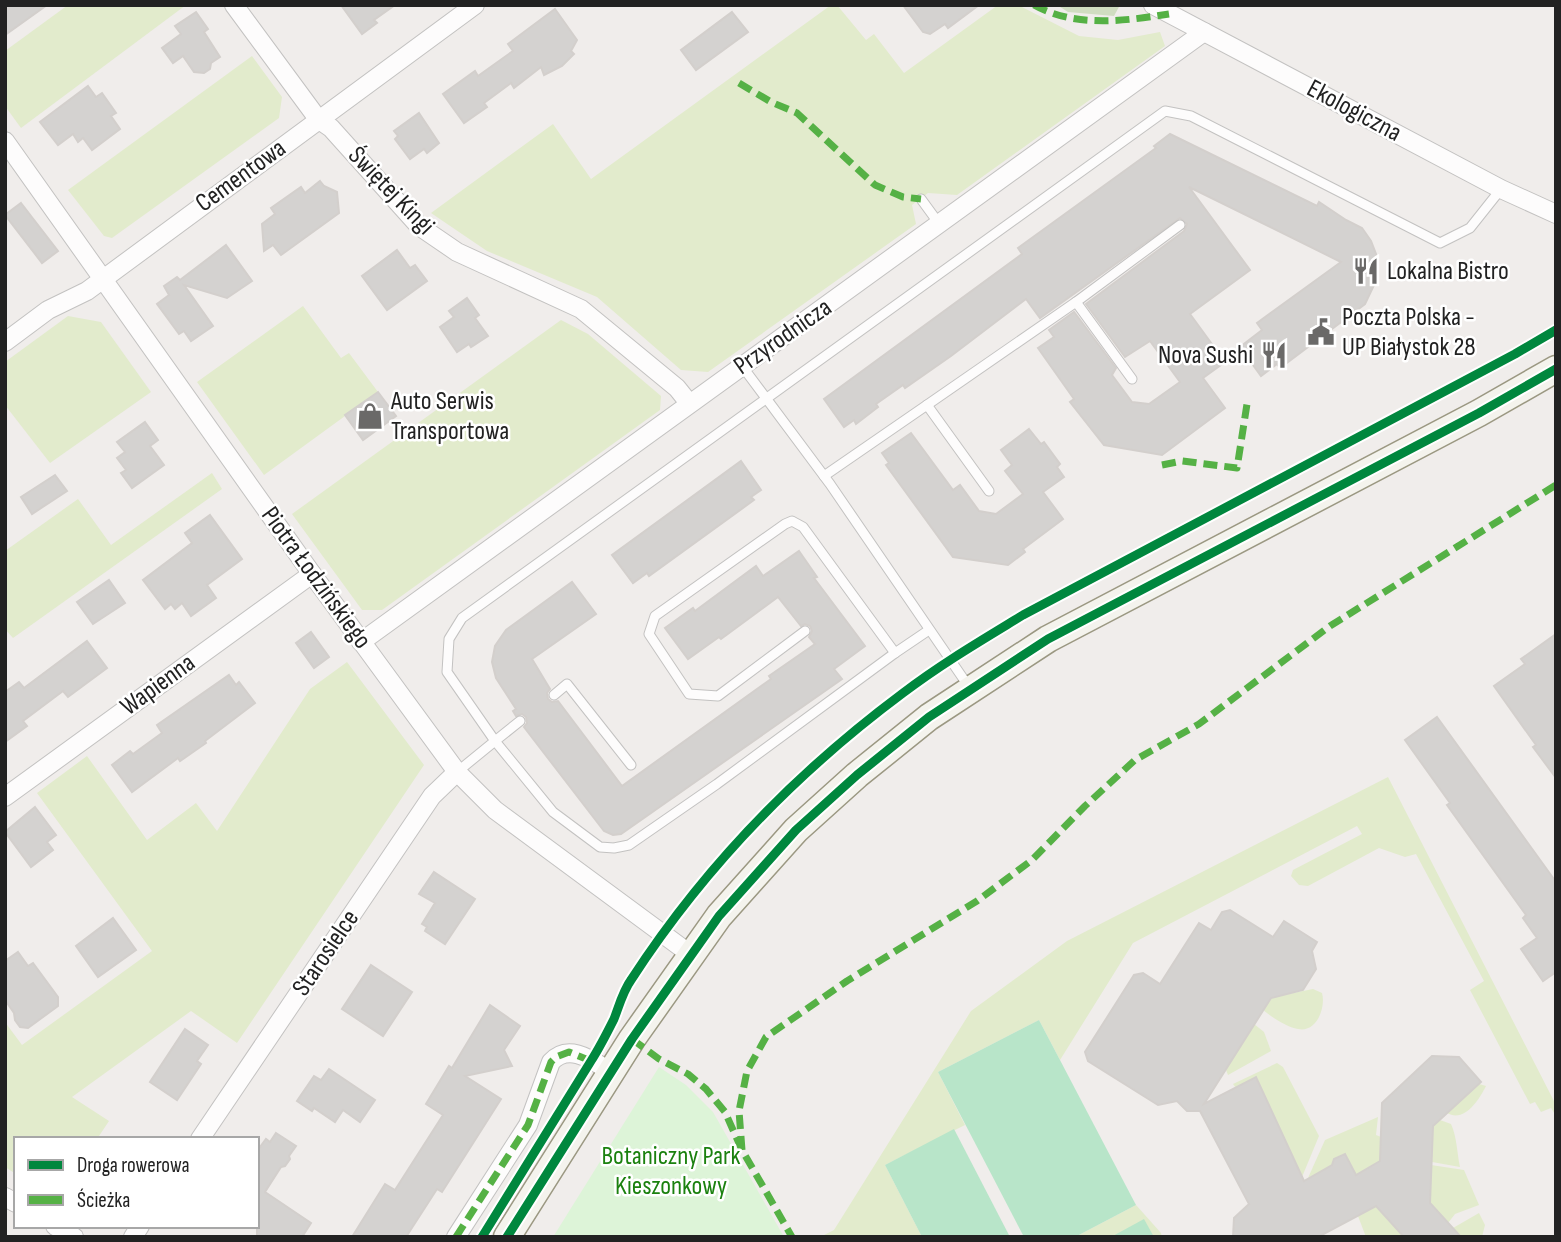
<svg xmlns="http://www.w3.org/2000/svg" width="1561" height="1242" viewBox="0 0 1561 1242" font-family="'Sofia Sans Condensed',sans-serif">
  <rect width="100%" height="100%" fill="#f0edeb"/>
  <g fill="#e2ebcc">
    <polygon points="68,5 186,5 21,128 5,106 5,51"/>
    <polygon points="831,5 837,5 866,40 874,34 904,73 998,5 1018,5 1079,36 1118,40 1160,32 1165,46 957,195 928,193 912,205 916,224 708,372 681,370 597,297 487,251 431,213 553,124 591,179"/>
    <polygon points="252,56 282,97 279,118 112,238 104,236 68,190"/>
    <polygon points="303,306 341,358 349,353 378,392 264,475 197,382"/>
    <polygon points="68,316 101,322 151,392 50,463 5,405 5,362"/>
    <polygon points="561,320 588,334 661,396 660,410 382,610 362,610 292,514"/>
    <polygon points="212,473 222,489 13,638 5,629 5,551 78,499 111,545"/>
    <polygon points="347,662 424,765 237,1043 191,1011 72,1097 109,1121 97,1139 16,1139 16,1174 5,1167 5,1022 22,1045 152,951 37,793 87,756 147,840 196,803 217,831 310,689"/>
    <polygon points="1388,777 1556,1105 1556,1116 1551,1108 1541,1112 1535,1102 1530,1104 1470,990 1484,981 1416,854 1405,857 1379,848 1308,886 1299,885 1291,876 1293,870 1362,834 1357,826 1133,943 1060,1060 1039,1020 938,1072 965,1125 885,1165 922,1237 820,1237 834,1230 971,1011 1067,941"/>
    <path d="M1313,989L1322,993C1326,1007 1317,1033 1298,1029C1286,1027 1272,1017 1263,1010L1275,990L1283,995Z"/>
    <polygon points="1254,1024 1264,1032 1271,1051 1228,1075 1226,1070"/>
    <polygon points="1277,1063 1283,1067 1319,1136 1302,1177 1233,1084"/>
    <path d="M1479,1084L1486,1086C1479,1100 1464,1123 1447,1113Z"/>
    <polygon points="1378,1117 1376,1135 1381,1137 1380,1161 1356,1175 1332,1165 1308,1178 1325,1140"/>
    <path d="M1440,1120L1451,1124C1457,1137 1457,1153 1460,1167L1432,1162L1433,1126Z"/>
    <polygon points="1431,1165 1464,1170 1479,1205 1455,1214 1448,1223 1430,1203"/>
    <polygon points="1136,1205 1161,1233 1162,1237 1075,1237"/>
    <polygon points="1378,1205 1378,1209 1404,1237 1366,1237 1358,1216"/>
    <polygon points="1479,1213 1485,1225 1482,1237 1461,1237 1453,1228"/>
  </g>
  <polygon fill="#d0ddc1" points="1057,5 1120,5 1114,16 1068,12"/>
  <polygon fill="#ddf4d8" points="659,1067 686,1085 713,1112 784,1237 553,1237"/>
  <g fill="#b8e5c9">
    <polygon points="1039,1020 1136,1205 1075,1237 1024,1237 938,1072"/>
    <polygon points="954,1129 1010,1237 922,1237 885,1165"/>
    <polygon points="1144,1219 1154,1237 1111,1237"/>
  </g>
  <g fill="#d4d2d0" stroke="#d3cfcc" stroke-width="2">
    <polygon points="5,5 47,5 5,35"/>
    <polygon points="341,5 395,5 374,20 377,23 362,34"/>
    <polygon points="903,5 979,5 948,28 945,24 930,34 923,32"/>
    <polygon points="555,9 577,40 571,51 574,54 562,66 544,75 541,67 514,88 511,83 484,103 487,107 464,123 443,94 475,71 478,76 513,51 508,44"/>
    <polygon points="196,12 208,29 204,32 220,57 211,63 210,69 204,73 194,72 183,56 173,63 162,48 181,34 175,26"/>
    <polygon points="732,12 748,32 696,70 681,50"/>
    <polygon points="88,86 96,97 102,93 116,113 111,116 120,129 92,150 83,138 78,142 73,134 58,145 40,122"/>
    <polygon points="419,113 439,143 427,153 424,149 410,159 395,139 398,136 394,131"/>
    <polygon points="1170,134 1317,206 1319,202 1346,220 1362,228 1371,241 1376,254 1377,269 1375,283 1365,304 1280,368 1277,364 1261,376 1240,347 1262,330 1257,323 1341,262 1189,187 1250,270 1190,314 1225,362 1203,378 1225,408 1162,455 1104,445 1070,402 1074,399 1038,348 1054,337 1049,330 1074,312 1116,368 1112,375 1132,402 1149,404 1180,382 1150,341 1125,357 1086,304 1184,231 1187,224 1180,218 1040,318 1026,299 951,356 905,388 903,385 876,404 878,407 856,424 854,420 844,427 824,399 1022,254 1018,248 1156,148 1154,146"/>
    <polygon points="320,181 324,186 337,192 339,213 281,255 273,245 264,251 262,224 275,214 271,208 301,187 305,193"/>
    <polygon points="21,203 58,251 42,263 5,215"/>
    <polygon points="226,245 252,281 227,298 184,285 213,326 191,341 184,331 179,334 157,304 169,295 164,286 177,277 180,280"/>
    <polygon points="397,250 410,268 415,265 427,281 387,310 362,276"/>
    <polygon points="467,298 479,315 475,318 488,336 471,347 469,344 457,352 440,327 454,317 449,311"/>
    <polygon points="378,392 396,416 363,440 345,415"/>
    <polygon points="145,422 158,440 150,446 164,465 132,488 121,473 126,470 117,458 125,452 117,442"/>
    <polygon points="1029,429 1041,444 1044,442 1060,464 1057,467 1064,477 1043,492 1063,519 1023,549 1025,552 1008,565 953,557 886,465 889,463 882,453 911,433 953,490 960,485 979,511 996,514 1023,494 1005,471 1012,465 1001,450"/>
    <polygon points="741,461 761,490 751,497 754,500 649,576 647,573 633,583 612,555"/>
    <polygon points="55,475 67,491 32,514 21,497"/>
    <polygon points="210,515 242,559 207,585 216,598 191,616 182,603 175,609 171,604 165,609 143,580 192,543 185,533"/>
    <polygon points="799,551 817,577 814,578 865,646 834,669 842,679 621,834 613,835 604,831 524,727 527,723 526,717 522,714 516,716 513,711 516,709 496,678 492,662 495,646 506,630 572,582 596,614 532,659 550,689 547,693 548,699 552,702 558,701 622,786 771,679 769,676 815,644 809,637 812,631 810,626 805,624 801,626 778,597 721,639 719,637 688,659 665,628 693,608 695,611 756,566 763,576"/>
    <polygon points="109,580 125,603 93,624 77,602"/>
    <polygon points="311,632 329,657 314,668 296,643"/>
    <polygon points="1556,634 1556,778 1533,747 1536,745 1494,686 1525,664 1521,659"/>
    <polygon points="87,641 107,668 68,697 63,691 23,721 27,726 5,742 5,692 19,682 24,688"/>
    <polygon points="229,675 236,685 239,682 255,703 205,741 206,743 180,761 178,758 132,792 112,765 130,751 133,754 162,733 157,725"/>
    <polygon points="1437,717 1556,882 1556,972 1543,981 1521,949 1537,938 1523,918 1526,915 1447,805 1450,803 1405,740"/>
    <polygon points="35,807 56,835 47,842 53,850 31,867 5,832"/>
    <polygon points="434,872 475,899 445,944 425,931 427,927 422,924 435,903 419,894"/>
    <polygon points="1230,910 1273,937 1284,921 1317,942 1312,951 1316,969 1303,990 1271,998 1204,1104 1256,1077 1304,1181 1332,1165 1334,1159 1345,1154 1356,1175 1380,1161 1382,1103 1432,1056 1459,1057 1481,1082 1433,1126 1430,1203 1461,1237 1404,1237 1376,1206 1318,1237 1233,1237 1234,1218 1249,1204 1200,1111 1187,1111 1177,1101 1158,1105 1088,1061 1085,1052 1134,975 1143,973 1160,984 1199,923 1211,930 1222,912"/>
    <polygon points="113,918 136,950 98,977 76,946"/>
    <polygon points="18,952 28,966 33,963 58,997 58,1006 28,1028 20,1027 15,1020 14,1013 5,1000 5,961"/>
    <polygon points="371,965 412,992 383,1036 342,1009"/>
    <polygon points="490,1005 520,1026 504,1050 512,1066 465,1076 501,1099 489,1118 442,1192 437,1189 406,1237 352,1237 385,1184 395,1190 443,1115 426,1104 449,1066 452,1068"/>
    <polygon points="185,1029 208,1045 197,1061 201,1064 177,1100 150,1082"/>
    <polygon points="329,1069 375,1100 360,1122 343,1110 335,1122 314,1108 312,1111 297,1101 314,1076 321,1080"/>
    <polygon points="276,1133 296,1146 289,1156 290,1159 285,1166 281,1167 265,1192 311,1223 302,1237 257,1237 257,1151 266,1139 270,1142"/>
  </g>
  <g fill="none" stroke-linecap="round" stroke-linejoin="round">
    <defs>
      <g id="lane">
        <polyline points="921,199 940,225"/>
        <polyline points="1076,302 1180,225"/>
        <polyline points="742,366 830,484 969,687"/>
        <polyline points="927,405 1076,302 1132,379"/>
        <polyline points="824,476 927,405 989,491"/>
        <polyline points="805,631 718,696 689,694 649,634 655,616 785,524 792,521 803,527 895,653 929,630"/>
        <polyline points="554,695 567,684 631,765"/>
        <polyline points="520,721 495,741 553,812 600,847 614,848 629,845 717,784 895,653"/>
        <polyline points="457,772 495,741 447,672 449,639 462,618 1165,111 1191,116 1440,243 1470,228 1501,189"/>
      </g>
      <g id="street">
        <polyline points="234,5 318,119 331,128 419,226 457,252 581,309 677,388 689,403"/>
        <polyline points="1153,5 1501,189 1556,214"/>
        <polyline points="5,141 312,574 457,772 495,810 690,954"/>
        <polyline points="5,342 48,310 87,291 475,5"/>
        <polyline points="361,642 1204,32"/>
        <polyline points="5,797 312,574"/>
        <polyline points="200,1139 432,796 457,772"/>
        <polyline points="5,1197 16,1203"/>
        <polyline points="55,1226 74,1237"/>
        <polyline points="133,1237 140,1226"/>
        <path d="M456,1237L528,1125L551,1062C569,1042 593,1061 611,1072"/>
      </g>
      <polyline id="secondary" points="507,1237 632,1039 719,916 796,830 857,775 929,717 1048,639 1479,413 1556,369"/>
    </defs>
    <use href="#lane" stroke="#c3c2c1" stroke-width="11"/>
    <use href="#street" stroke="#c3c2c1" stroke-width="20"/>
    <use href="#secondary" stroke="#9b9882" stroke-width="29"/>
    <use href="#lane" stroke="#fdfcfc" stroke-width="9"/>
    <use href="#street" stroke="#fdfcfc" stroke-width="18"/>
    <use href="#secondary" stroke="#f4f3ed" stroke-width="26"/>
    <g stroke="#55b145" stroke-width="7" stroke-dasharray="14 7" stroke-linecap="butt">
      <path d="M1034,5C1075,28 1125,21 1169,14"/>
      <polyline points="739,83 771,102 797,113 875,185 903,197 921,199"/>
      <polyline points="1162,465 1182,461 1237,468 1247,404"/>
      <polyline points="632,1039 659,1059 688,1074 706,1089 725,1112 742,1150 792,1237"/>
      <polyline points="742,1150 739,1111 747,1071 766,1037 847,981 977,901 1032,860 1085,806 1135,760 1199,724 1330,626 1556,485"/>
      <polyline points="456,1237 528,1125 551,1062 556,1057 569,1052 596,1063"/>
    </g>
    <defs>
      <g id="cycleway">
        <path d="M482,1237L591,1061C600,1047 607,1033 614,1019C619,1006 623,991 631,980C703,869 797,772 903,693C941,664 982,640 1023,615L1515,354L1556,330"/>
        <polyline points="507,1237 632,1039 719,916 796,830 857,775 929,717 1048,639 1479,413 1556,369"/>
      </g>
    </defs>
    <use href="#cycleway" stroke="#fff" stroke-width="13"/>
    <use href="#cycleway" stroke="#00873e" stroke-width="9"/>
  </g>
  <defs>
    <symbol id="restaurant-bare" viewBox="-9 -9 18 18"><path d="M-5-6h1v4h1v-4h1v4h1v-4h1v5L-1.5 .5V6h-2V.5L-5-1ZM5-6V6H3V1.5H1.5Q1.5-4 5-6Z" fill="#6a6968" stroke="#fff" stroke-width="2.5" paint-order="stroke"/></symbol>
    <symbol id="civic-bare" viewBox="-9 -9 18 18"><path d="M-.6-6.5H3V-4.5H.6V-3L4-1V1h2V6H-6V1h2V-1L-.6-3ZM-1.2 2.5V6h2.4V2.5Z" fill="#6a6968" stroke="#fff" stroke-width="2.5" paint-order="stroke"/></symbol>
    <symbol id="shop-bare" viewBox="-9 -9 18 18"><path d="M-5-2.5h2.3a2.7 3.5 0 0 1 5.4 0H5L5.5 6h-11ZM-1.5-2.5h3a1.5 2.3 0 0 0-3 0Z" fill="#6a6968" stroke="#fff" stroke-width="2.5" paint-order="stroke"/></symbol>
  </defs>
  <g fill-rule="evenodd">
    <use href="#restaurant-bare" x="1347" y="252" width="38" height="38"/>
    <use href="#civic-bare" x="1302" y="313" width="38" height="38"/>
    <use href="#restaurant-bare" x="1255" y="336" width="38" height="38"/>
    <use href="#shop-bare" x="351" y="397" width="38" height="38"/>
  </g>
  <g text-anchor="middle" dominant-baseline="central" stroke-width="5" stroke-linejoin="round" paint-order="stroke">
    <g font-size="26" fill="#222" stroke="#fff">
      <text transform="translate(1354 111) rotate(28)">Ekologiczna</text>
      <text transform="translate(241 176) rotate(-36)">Cementowa</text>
      <text transform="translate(391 191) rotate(46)">Świętej Kingi</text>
      <text transform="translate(783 337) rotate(-35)">Przyrodnicza</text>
      <text transform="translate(316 578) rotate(54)">Piotra Łodzińskiego</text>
      <text transform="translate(158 685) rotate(-36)">Wapienna</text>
      <text transform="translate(326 953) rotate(-56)">Starosielce</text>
    </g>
    <g font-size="26" fill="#222" stroke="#fff" text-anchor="start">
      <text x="1387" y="271">Lokalna Bistro</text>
      <text x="1342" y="317">Poczta Polska -<tspan x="1342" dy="30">UP Białystok 28</tspan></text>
      <text x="1253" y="355" text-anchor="end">Nova Sushi</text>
      <text x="391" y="401">Auto Serwis<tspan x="391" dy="30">Transportowa</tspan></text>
    </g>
    <g font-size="26" fill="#1b810f" stroke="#fff">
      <text x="671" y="1156">Botaniczny Park<tspan x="671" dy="30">Kieszonkowy</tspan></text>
    </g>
  </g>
  <rect width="1561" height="1242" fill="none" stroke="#222222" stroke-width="14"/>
  <rect x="14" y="1137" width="245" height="91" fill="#ffffff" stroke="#a7a7a7" stroke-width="2"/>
  <rect x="28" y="1160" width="35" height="10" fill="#00873e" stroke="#a7a7a7" stroke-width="2"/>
  <text x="77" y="1172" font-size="21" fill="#222222">Droga rowerowa</text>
  <rect x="28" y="1195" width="35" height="10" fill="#55b145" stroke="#a7a7a7" stroke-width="2"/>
  <text x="77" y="1207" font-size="21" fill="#222222">Ścieżka</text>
</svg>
